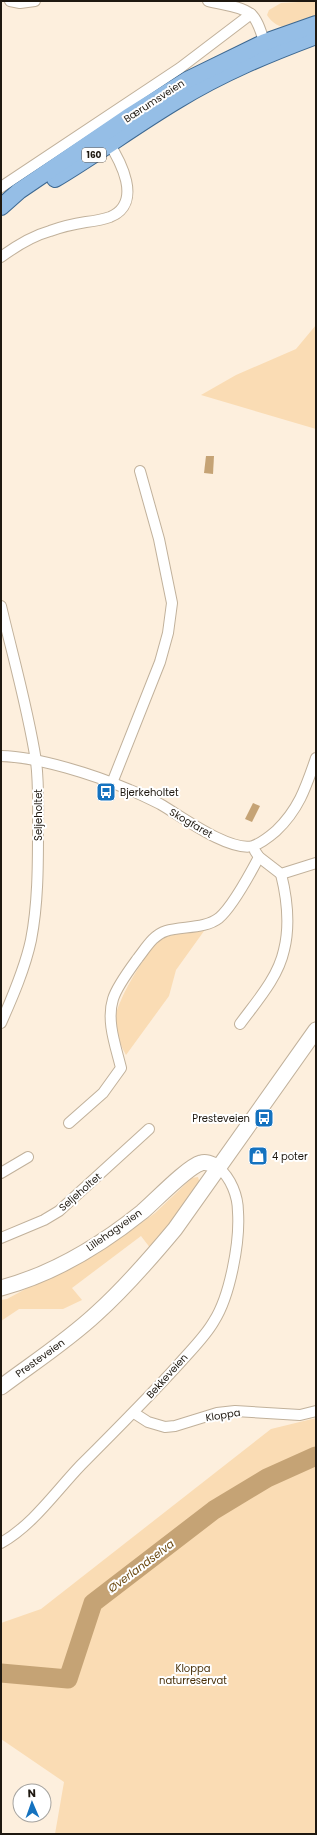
<svg xmlns="http://www.w3.org/2000/svg" width="317" height="1835" viewBox="0 0 317 1835" font-family="Poppins,sans-serif">
  <rect width="100%" height="100%" fill="#fdefdd"/>
  <g fill="#fadcb4">
    <path d="M316,1V21C296,25 280,35 267,15L269,10L281,3Z"/>
    <polygon points="316,325 316,429 201,395 236,375 296,349"/>
    <path d="M204,931L176,970L169,996L126,1055C120,1044 116,1034 115,1021C115,1003 146,952 159,941C171,932 190,933 204,931Z"/>
    <polygon points="198,1177 200,1184 151,1249 141,1236 72,1288 82,1300 63,1309 19,1309 1,1321 1,1300 7,1299 122,1237 155,1213 192,1178"/>
    <polygon points="316,1418 316,1834 55,1834 64,1782 1,1739 1,1623 41,1609 271,1429"/>
  </g>
  <g fill="#c5a375">
    <polygon points="206,456 214,456 213,474 204,473"/>
    <polygon points="253,803 260,806 252,822 245,819"/>
  </g>
  <g fill="none" stroke-linecap="round" stroke-linejoin="round">
    <polyline stroke="#c5a375" stroke-width="19" points="1,1673 68,1679 93,1603 214,1510 267,1478 316,1456"/>
    <defs>
      <g id="street">
        <polyline points="10,1 20,3 35,1"/>
        <path d="M208,1C221,5 239,5 251,14C259,21 262,37 266,46"/>
        <polyline points="1,187 180,68 251,14"/>
        <path d="M1,257C16,246 32,236 50,231C61,227 73,224 86,222C94,221 102,220 110,217C144,203 120,160 107,140"/>
        <path d="M1,606C13,657 28,709 36,761C39,784 38,807 38,831C38,866 38,904 31,940C25,968 13,996 1,1023"/>
        <path d="M1,756C39,757 95,775 130,790C140,794 150,799 160,804C181,816 229,852 253,846C262,843 269,837 276,831C299,809 306,787 316,758"/>
        <polyline points="112,783 160,662 168,633 172,603 159,539 140,471"/>
        <polyline points="255,851 259,857 281,874 316,863"/>
        <path d="M240,1024C256,1002 278,978 284,950C290,926 287,898 281,874"/>
        <path d="M69,1123L103,1093L121,1068C116,1047 106,1021 113,999C117,986 130,969 138,958C146,948 153,935 166,931C182,926 205,929 219,918C233,906 250,874 259,857"/>
        <polyline points="1,1173 28,1157"/>
        <polyline points="1,1238 44,1220 59,1211 149,1129"/>
        <polyline points="134,1413 148,1422 165,1427 175,1426 217,1413 235,1411 300,1415 316,1411"/>
        <path d="M1,1543C33,1525 56,1491 81,1465C114,1432 147,1399 178,1365C190,1351 205,1337 214,1321C230,1296 240,1242 238,1212C238,1196 231,1178 218,1167"/>
      </g>
      <g id="secondary">
        <path d="M1,1288C53,1274 101,1245 142,1212C155,1201 187,1167 201,1163C207,1161 213,1165 218,1167"/>
        <path d="M1,1387C33,1363 67,1341 96,1314C125,1288 150,1259 175,1229L316,1030"/>
      </g>
      <g id="primary">
        <path d="M55,179C97,154 136,125 178,100C222,73 268,54 316,36"/>
        <polyline points="1,207 19,191 128,117 187,80 265,42 316,24"/>
      </g>
    </defs>
    <use href="#street" stroke="#c1b19b" stroke-width="12"/>
    <use href="#secondary" stroke="#c1b19b" stroke-width="17"/>
    <use href="#primary" stroke="#3d6891" stroke-width="18"/>
    <use href="#street" stroke="#fff" stroke-width="10"/>
    <use href="#secondary" stroke="#fff" stroke-width="15"/>
    <use href="#primary" stroke="#95bee6" stroke-width="16"/>
  </g>
  <defs>
    <symbol id="bus-square" viewBox="-11 -11 22 22"><rect x="-9" y="-9" width="18" height="18" rx="4" fill="#1472bf" stroke="#fff"/><path d="M-5-6H5V4H4V6H2V4H-2V6H-4V4H-5ZM-3.5-4V0h7V-4ZM-3.5 1.2v1.5H-2V1.2ZM2 1.2v1.5H3.5V1.2Z" fill="#fff"/></symbol>
    <symbol id="shop-square" viewBox="-11 -11 22 22"><rect x="-9" y="-9" width="18" height="18" rx="4" fill="#1472bf" stroke="#fff"/><path d="M-5-2.5h2.3a2.7 3.5 0 0 1 5.4 0H5L5.5 6h-11ZM-1.5-2.5h3a1.5 2.3 0 0 0-3 0Z" fill="#fff"/></symbol>
  </defs>
  <g fill-rule="evenodd">
    <use href="#bus-square" x="95" y="781" width="22" height="22"/>
    <use href="#bus-square" x="253" y="1107" width="22" height="22"/>
    <use href="#shop-square" x="247" y="1145" width="22" height="22"/>
  </g>
  <g text-anchor="middle" dominant-baseline="central" stroke-width="4" stroke-linejoin="round" paint-order="stroke">
    <rect fill="#fff" stroke="#625d58" stroke-width="1" x="82" y="148" width="24" height="14" rx="3"/>
    <g font-size="9" font-weight="bold" fill="#1e1810">
      <text x="94" y="155">160</text>
    </g>
    <g font-size="10" fill="#1e1810" stroke="#fff">
      <text transform="translate(154 101) rotate(-33)">Bærumsveien</text>
      <text transform="translate(38 815) rotate(-90)">Seljeholtet</text>
      <text transform="translate(191 823) rotate(30)">Skogfaret</text>
      <text transform="translate(80 1192) rotate(-41)">Seljeholtet</text>
      <text transform="translate(114 1230) rotate(-35)">Lillehagveien</text>
      <text transform="translate(40 1358) rotate(-36)">Presteveien</text>
      <text transform="translate(167 1376) rotate(-48)">Bekkeveien</text>
      <text transform="translate(223 1415) rotate(-9)">Kloppa</text>
    </g>
    <g font-size="10" fill="#1e1810" stroke="#fff" text-anchor="start">
      <text x="120" y="792">Bjerkeholtet</text>
      <text x="250" y="1118" text-anchor="end">Presteveien</text>
      <text x="272" y="1156">4 poter</text>
    </g>
    <g font-size="10" fill="#49310a" stroke="#fff">
      <text x="193" y="1668">Kloppa<tspan x="193" dy="12">naturreservat</tspan></text>
    </g>
    <g font-size="11" font-style="italic" fill="#6b4910" stroke="#fff">
      <text transform="translate(141 1566) rotate(-37)">Øverlandselva</text>
    </g>
  </g>
  <rect width="317" height="1835" fill="none" stroke="#1e1810" stroke-width="4"/>
  <g transform="translate(32 1803) rotate(358)"><circle r="19" fill="#ffffff" stroke="#a5a39f"/>
  <path d="M0-3L7 15L0 10L-7 15Z" fill="#1472bf"/>
  <text y="-6" font-size="11" font-weight="bold" text-anchor="middle" fill="#1e1810">N</text>
  </g>
</svg>
